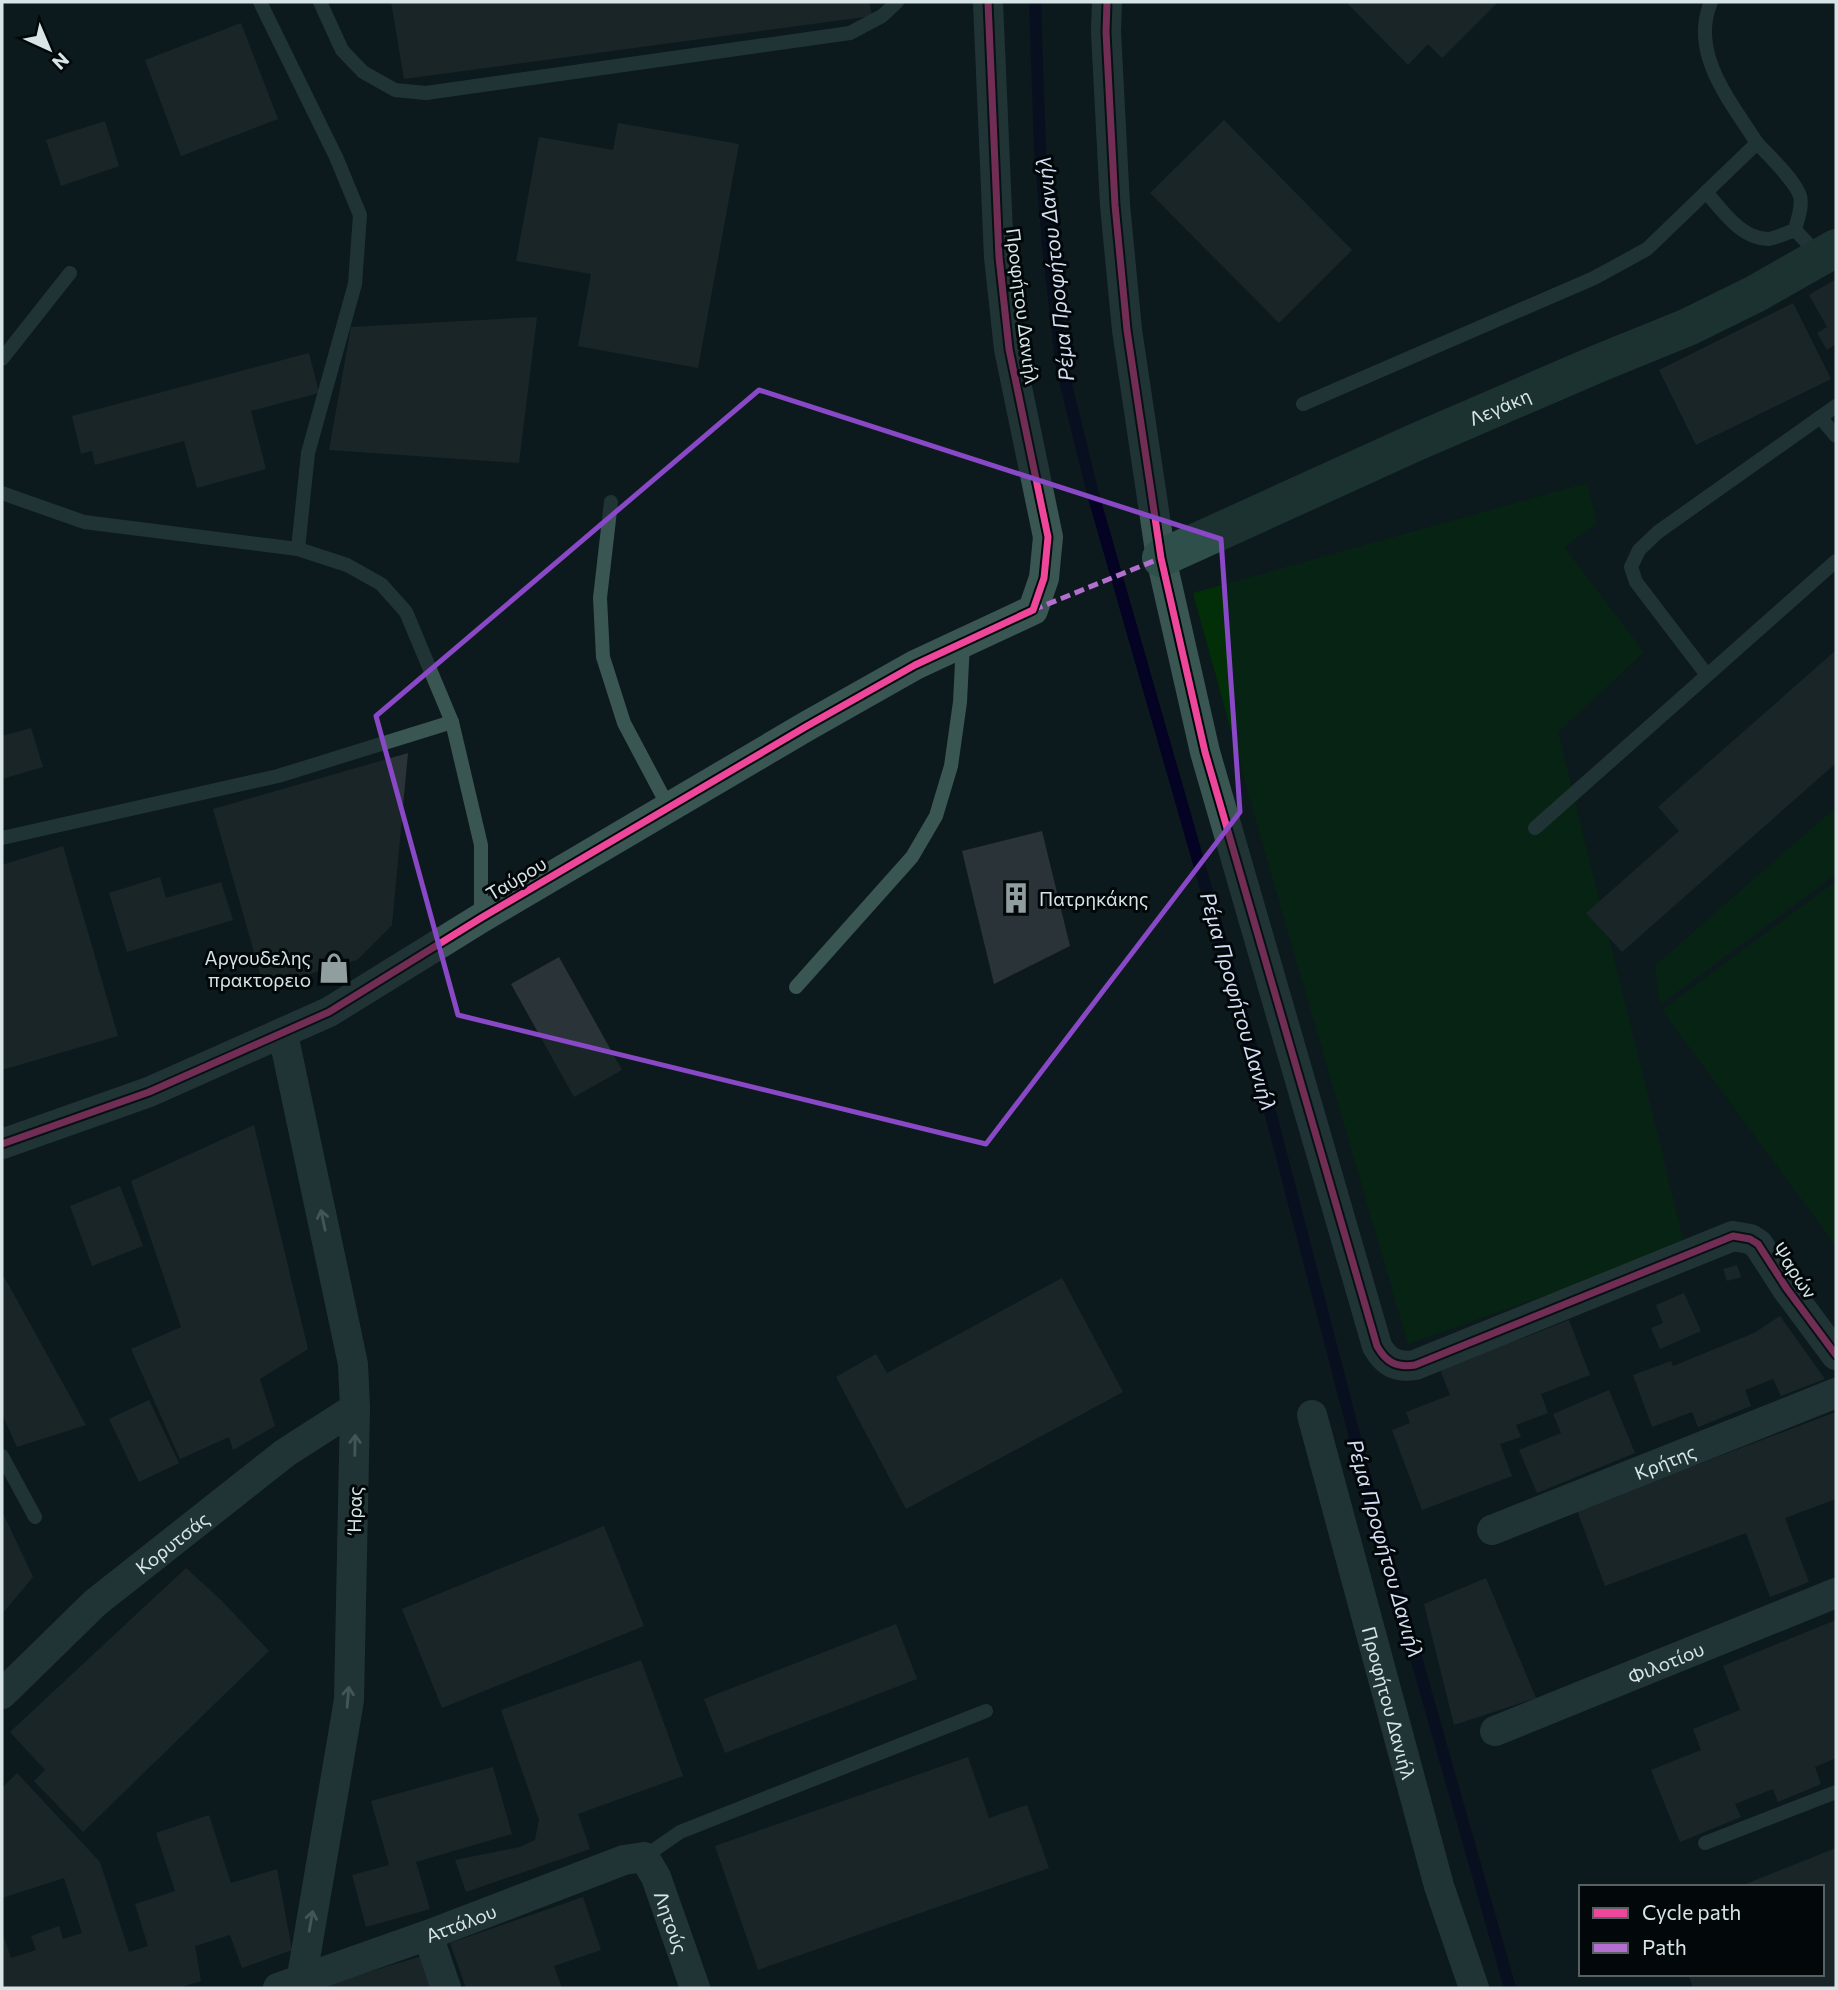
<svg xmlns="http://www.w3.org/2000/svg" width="1838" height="1990" viewBox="0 0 1838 1990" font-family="Commissioner,sans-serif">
  <rect width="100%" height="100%" fill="#0d1a1d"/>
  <g fill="#022f07">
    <polygon points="1587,483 1597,523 1564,547 1644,652 1558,732 1685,1246 1408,1344 1265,853 1193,593"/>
    <polygon points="1836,807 1836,874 1660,1005 1655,970 1657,964"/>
    <polygon points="1836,881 1836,1246 1662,1010"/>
  </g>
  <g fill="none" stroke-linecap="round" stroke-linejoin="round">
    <polyline stroke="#040323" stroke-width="12" points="1035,2 1040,149 1049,256 1062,368 1093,494 1271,1115 1371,1499 1510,1988"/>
  </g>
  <g fill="#2a3337">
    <polygon points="391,2 869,2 872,16 404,79"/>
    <polygon points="1346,2 1498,2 1442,58 1428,44 1408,65"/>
    <polygon points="241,23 278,119 181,156 145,60"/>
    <polygon points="1224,120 1352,250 1279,323 1150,193"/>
    <polygon points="105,121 119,166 61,186 46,140"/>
    <polygon points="618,123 739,144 698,368 578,346 591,274 516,261 539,137 613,150"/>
    <polygon points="1836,279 1836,344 1827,350 1817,333 1827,327 1809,295"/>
    <polygon points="1793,303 1831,379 1696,445 1659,370"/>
    <polygon points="537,317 519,463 329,450 351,327"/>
    <polygon points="309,353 319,393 251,411 266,469 197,488 184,441 95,465 92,451 81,454 72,416"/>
    <polygon points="1836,650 1836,763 1622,952 1586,913 1679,831 1658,807"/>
    <polygon points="31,728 43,767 2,779 2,736"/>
    <polygon points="408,753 392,925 357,960 264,987 213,809"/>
    <polygon points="1042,831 1070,946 994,984 962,851"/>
    <polygon points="63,846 118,1036 2,1070 2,865"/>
    <polygon points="160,877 166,898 221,882 233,920 127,952 109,893"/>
    <polygon points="559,957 622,1070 574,1097 511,984"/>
    <polygon points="254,1125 308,1349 260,1379 275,1426 233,1450 229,1437 180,1459 131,1349 181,1327 131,1181"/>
    <polygon points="120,1186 143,1246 92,1266 70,1206"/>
    <polygon points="1737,1265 1741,1277 1727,1281 1723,1269"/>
    <polygon points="2,1273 86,1425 17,1447 2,1414"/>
    <polygon points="1062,1278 1123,1392 906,1509 836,1377 876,1354 887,1373"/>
    <polygon points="1684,1293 1701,1331 1660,1349 1651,1328 1663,1323 1656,1305"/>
    <polygon points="1780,1316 1825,1379 1781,1396 1773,1379 1745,1390 1751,1406 1698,1427 1692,1412 1652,1427 1633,1375 1671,1361 1673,1366 1754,1333"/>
    <polygon points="1569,1320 1590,1375 1541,1394 1548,1413 1516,1425 1521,1437 1500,1444 1512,1476 1422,1510 1392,1430 1410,1423 1406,1412 1450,1395 1438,1364 1515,1334 1518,1340"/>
    <polygon points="1609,1390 1635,1453 1537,1493 1519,1450 1561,1433 1553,1414"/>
    <polygon points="149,1400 179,1463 139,1482 109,1419"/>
    <polygon points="1836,1412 1836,1499 1785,1518 1809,1582 1770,1597 1746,1533 1605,1586 1577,1510"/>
    <polygon points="2,1511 33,1577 2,1614"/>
    <polygon points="604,1526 644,1626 442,1708 402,1609"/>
    <polygon points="186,1568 221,1600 269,1651 83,1832 34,1781 45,1770 10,1732"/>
    <polygon points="1486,1578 1536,1698 1454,1725 1424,1604"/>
    <polygon points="1836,1620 1836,1758 1815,1767 1821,1784 1778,1802 1773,1789 1735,1804 1741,1817 1680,1842 1651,1770 1701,1750 1693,1729 1740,1710 1723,1666"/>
    <polygon points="896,1624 917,1679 725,1753 704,1699"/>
    <polygon points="641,1660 683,1776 578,1814 590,1849 466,1892 455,1860 520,1847 535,1840 539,1820 501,1710"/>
    <polygon points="968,1757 989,1818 1027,1805 1049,1868 758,1970 715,1846"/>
    <polygon points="493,1767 512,1834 416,1862 430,1909 366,1927 352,1875 389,1865 371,1801"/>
    <polygon points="17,1773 100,1862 129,1952 148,1946 135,1904 175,1891 156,1833 209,1815 231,1883 277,1869 292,1950 242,1968 230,1935 195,1946 201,1981 178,1988 2,1988 2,1931 11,1958 36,1950 31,1936 59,1926 63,1939 82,1933 64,1878 2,1898 2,1788"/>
    <polygon points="1836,1848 1836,1988 1693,1988 1688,1974 1822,1974 1822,1887 1738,1887"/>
    <polygon points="583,1897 601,1950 554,1966 562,1988 466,1988 450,1943"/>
    <polygon points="422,1956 432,1988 315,1988"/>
  </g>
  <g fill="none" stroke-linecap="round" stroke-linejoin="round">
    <g stroke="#3a5653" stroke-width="14">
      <polyline points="260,2 336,157 360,215 355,284 308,453 298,549"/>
      <polyline points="320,2 342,50 363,72 395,90 426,93 850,33 882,16 897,2"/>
      <path d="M1757,143C1769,156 1795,180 1800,196C1803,207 1797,220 1795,230L1819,255"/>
      <path d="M1706,192C1722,210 1741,239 1768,239C1776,238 1786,233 1795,230"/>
      <polyline points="2,359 70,273"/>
      <path d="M1303,404L1594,278L1647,249L1757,143C1731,102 1689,53 1711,2"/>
      <polyline points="1820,417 1836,436"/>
      <polyline points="2,493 84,522 298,549 347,565 381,584 406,612 452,722 481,845 481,918"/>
      <polyline points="611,502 600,598 603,657 624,723 668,806"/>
      <polyline points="1707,675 1636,582 1631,567 1639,550 1658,532 1836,406"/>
      <polyline points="1535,828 1836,561"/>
      <polyline points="2,838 278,776 452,722"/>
      <polyline points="796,987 912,857 936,816 951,766 960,702 963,642"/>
      <polyline points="2,1456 35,1517"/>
      <polyline points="1705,1843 1836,1792"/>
      <polyline points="644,1857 680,1832 986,1711"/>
    </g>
    <g stroke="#3a5653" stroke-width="30">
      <path d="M1107,2L1106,32L1115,205L1127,330L1161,558L1205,752L1377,1346C1386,1362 1396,1368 1415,1365L1733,1236L1750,1239L1758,1244L1787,1289L1836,1355"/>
      <polyline points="283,1034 353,1364 355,1408 349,1700 300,1988"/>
      <polyline points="2,1144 149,1092 329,1012 481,918 807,726 915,665 1033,610 1044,578 1048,537 1009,349 999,257 988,2"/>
      <path id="s1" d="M1312,1415L1439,1886L1474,1988"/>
      <path id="s2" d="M1492,1530L1836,1393"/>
      <path id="s3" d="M2,1694L95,1603L285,1453L355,1408"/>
      <path id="s4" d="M1495,1731L1836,1593"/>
      <polyline points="428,1935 446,1988"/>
      <path id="s5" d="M278,1988L428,1935L624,1860L644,1857L656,1877L695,1988"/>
    </g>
    <path stroke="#2f504a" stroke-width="38" id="s6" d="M1161,558L1414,443L1597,364L1688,327L1755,294L1836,248"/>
    <polyline stroke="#b36fd0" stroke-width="5" stroke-dasharray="10 5" stroke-linecap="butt" points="1033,610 1161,558"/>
    <defs>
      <g id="cycleway">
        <path d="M1107,2L1106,32L1115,205L1127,330L1161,558L1205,752L1377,1346C1386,1362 1396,1368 1415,1365L1733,1236L1750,1239L1758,1244L1787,1289L1836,1355"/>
        <polyline points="2,1144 149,1092 329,1012 481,918 807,726 915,665 1033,610 1044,578 1048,537 1009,349 999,257 988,2"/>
      </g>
    </defs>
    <use href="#cycleway" stroke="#020809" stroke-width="11"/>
    <use href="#cycleway" stroke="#ed469a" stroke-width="7"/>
  </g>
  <defs><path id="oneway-shaft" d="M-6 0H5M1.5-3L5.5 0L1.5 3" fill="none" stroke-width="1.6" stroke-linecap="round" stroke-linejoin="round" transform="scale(1.75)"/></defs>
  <g stroke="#889e9d">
    <use href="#oneway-shaft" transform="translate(323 1220) rotate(-102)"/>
    <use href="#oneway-shaft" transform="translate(355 1445) rotate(-89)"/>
    <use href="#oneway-shaft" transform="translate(348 1697) rotate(-85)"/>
    <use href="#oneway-shaft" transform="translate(311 1921) rotate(-80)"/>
  </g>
  <path d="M0 0H1838V1990H0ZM759,390L1221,539L1240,812L986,1144L458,1015L376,716Z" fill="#0d1a1d" fill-opacity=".55" fill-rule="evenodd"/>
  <path fill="none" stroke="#8948c5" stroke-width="5" stroke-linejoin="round" d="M759,390L1221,539L1240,812L986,1144L458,1015L376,716Z"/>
  <defs>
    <symbol id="building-bare" viewBox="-9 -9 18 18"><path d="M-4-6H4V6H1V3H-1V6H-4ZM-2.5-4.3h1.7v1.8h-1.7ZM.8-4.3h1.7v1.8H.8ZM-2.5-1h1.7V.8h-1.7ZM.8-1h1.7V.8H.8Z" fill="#909ea0" stroke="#020809" stroke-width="2.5" paint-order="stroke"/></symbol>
    <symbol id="shop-bare" viewBox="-9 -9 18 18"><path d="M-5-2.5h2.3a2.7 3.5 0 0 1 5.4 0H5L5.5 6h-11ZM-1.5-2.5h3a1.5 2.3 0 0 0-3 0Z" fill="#909ea0" stroke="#020809" stroke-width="2.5" paint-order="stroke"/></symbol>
  </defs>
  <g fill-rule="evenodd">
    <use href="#building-bare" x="994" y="876" width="44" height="44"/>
    <use href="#shop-bare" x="312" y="946" width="44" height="44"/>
  </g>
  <g text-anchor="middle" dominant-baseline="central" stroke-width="6" stroke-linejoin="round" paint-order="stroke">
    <g font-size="19" fill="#d7e5e7" stroke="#020809">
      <text transform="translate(1023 306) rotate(83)">Προφήτου Δανιήλ</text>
      <text stroke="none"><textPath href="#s6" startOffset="371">Λεγάκη</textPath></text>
      <text transform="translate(516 878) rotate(-31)">Ταύρου</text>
      <text transform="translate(1795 1270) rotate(56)">Ψαρών</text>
      <text stroke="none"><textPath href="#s2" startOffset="186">Κρήτης</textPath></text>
      <text transform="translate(354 1510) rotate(-89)">Ήρας</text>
      <text stroke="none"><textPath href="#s3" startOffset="228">Κορυτσάς</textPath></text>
      <text stroke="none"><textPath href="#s4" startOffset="184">Φιλοτίου</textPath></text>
      <text stroke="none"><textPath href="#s1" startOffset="298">Προφήτου Δανιήλ</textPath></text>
      <text stroke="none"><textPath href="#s5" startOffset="194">Αττάλου</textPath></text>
      <text stroke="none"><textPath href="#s5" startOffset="460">Λητούς</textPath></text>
    </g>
    <g font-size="19" fill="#d7e5e7" stroke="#020809" text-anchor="start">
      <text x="1039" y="898">Πατρηκάκης</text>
      <text x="311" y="957" text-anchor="end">Αργουδελης<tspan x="311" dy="22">πρακτορειο</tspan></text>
    </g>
    <g font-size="21" font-style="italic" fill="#d7def4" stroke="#020809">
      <text transform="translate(1054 269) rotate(-96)">Ρέμα Προφήτου Δανιήλ</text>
      <text transform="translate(1239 1001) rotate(74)">Ρέμα Προφήτου Δανιήλ</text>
      <text transform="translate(1386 1548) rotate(74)">Ρέμα Προφήτου Δανιήλ</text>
    </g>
  </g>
  <rect width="1838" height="1990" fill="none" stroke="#d7e5e7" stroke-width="7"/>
  <rect x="1579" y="1885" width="245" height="91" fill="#020809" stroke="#576062" stroke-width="2"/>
  <rect x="1593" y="1908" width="35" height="10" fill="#ed469a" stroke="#576062" stroke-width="2"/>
  <text x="1642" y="1920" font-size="21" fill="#d7e5e7">Cycle path</text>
  <rect x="1593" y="1943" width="35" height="10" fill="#b36fd0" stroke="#576062" stroke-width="2"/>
  <text x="1642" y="1955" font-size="21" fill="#d7e5e7">Path</text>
  <g transform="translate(49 49) rotate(136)" stroke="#020809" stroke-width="5" paint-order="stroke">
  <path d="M0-5L12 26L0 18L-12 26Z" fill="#d7e5e7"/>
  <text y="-10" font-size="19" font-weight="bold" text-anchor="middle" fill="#d7e5e7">N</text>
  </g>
</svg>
